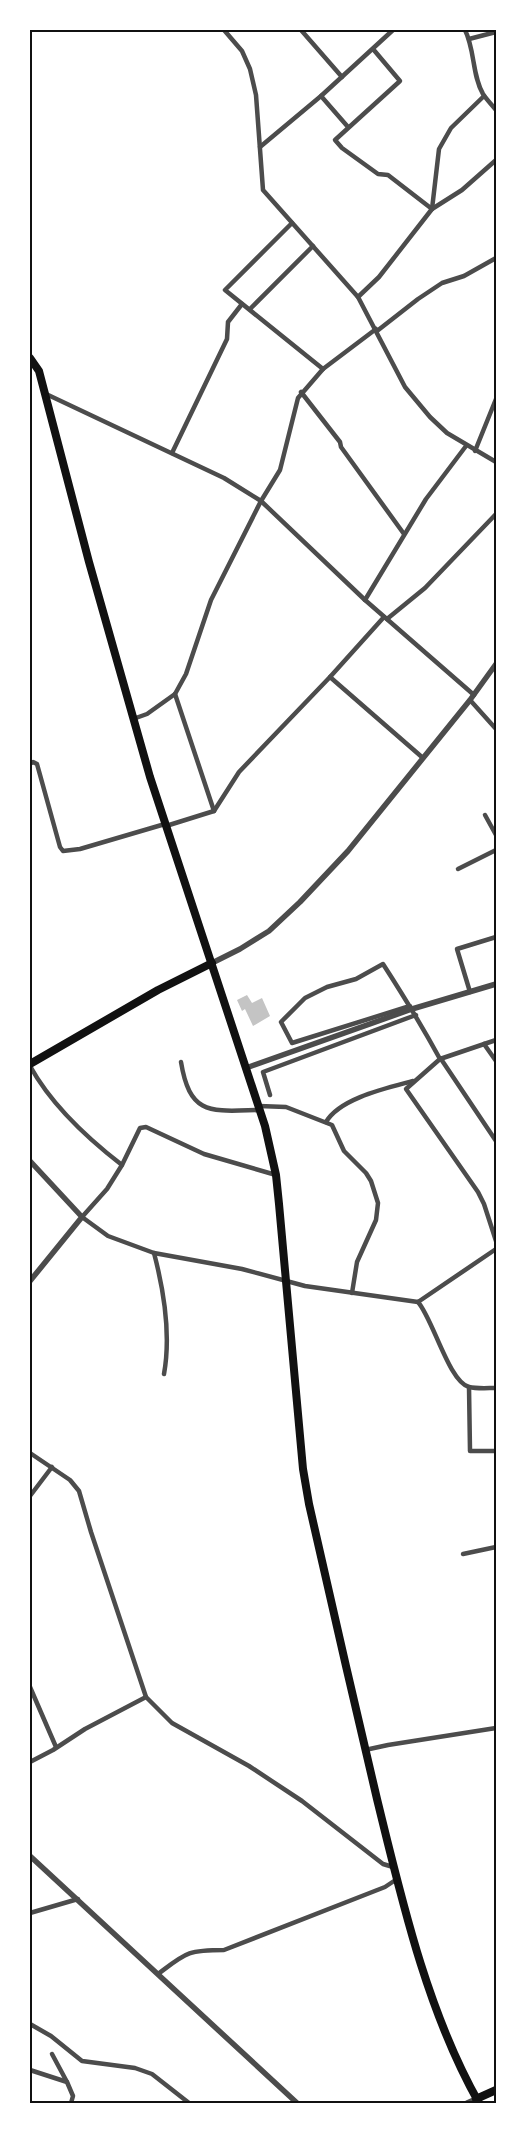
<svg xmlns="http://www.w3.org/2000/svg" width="526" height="2133" viewBox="0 0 526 2133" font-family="Overpass,sans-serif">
  <rect width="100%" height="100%" fill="#fff"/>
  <polygon fill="#c4c4c4" points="247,995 252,1003 262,998 270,1016 253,1026 245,1009 242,1011 237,1000"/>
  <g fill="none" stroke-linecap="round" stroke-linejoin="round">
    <g stroke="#4c4c4c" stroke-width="4.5">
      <polyline points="224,30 242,51 250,69 256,95 263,190 358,297 405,387 430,417 447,433 496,462"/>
      <polyline points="301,30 342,77"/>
      <path d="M465,30C475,50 472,75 483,94C487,100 492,105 496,110"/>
      <polyline points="469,39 496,32"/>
      <polyline points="373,49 400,81 335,140 342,148 378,174 388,175 432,209"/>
      <polyline points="321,96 348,127"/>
      <polyline points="260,147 321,96 393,30"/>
      <polyline points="432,209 439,149 451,128 484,96"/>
      <polyline points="292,223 225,290 323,369"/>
      <polyline points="358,297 379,277 432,209 462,190 496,160"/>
      <polyline points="250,309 313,246"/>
      <polyline points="377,331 418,299 442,283 464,276 496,258"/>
      <polyline points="301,392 340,442 341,447 404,534"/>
      <polyline points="46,394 224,478 261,501 365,600 474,695"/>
      <polyline points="475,451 496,399"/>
      <polyline points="172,453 227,339 228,322 242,304"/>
      <polyline points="365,600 426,499 466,446"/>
      <polyline points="387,619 425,588 496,514"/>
      <polyline points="330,677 423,758"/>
      <polyline points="175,694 214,811"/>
      <polyline points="470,700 496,729"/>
      <polyline points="133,719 147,714 175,694 186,674 211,600 261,501 280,470 298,398 323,369 376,329"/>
      <polyline points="30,764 33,762 37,764 60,847 63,851 80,849 165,824"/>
      <polyline points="485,815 496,835"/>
      <polyline points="166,826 214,811 239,772 330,677 384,617"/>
      <polyline points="458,869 496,850"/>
      <polyline points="470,992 457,949 496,937"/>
      <path d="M410,1006L292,1043L281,1022L305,998L327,987L356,979L383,964C403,995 422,1026 440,1059"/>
      <polyline points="496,1040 440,1059 406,1089 478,1192 484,1204 496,1241"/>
      <polyline points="484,1044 496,1061"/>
      <polyline points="441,1059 496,1141"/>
      <path d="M181,1062C190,1117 212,1111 260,1110"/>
      <path d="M30,1066C52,1106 87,1138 122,1165"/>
      <polyline points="270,1095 263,1072 416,1015"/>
      <polyline points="259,1106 286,1107 332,1125 344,1151 366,1173 371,1181 378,1203 376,1220 357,1262 352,1293"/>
      <path d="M326,1122C340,1098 387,1088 413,1081"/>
      <polyline points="276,1175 204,1154 146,1127 140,1128 122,1165 107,1189 82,1217 108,1236 154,1253 242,1269 305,1286 418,1302 496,1249"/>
      <path d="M154,1253C164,1291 171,1335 164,1374"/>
      <path d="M418,1302C433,1319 449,1382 469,1387C477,1389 488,1388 496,1388"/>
      <polyline points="469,1387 470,1451 496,1451"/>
      <polyline points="30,1453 70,1480 79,1491 91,1532 146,1697 172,1723 249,1766 302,1801 383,1864 393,1867"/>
      <polyline points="30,1496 52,1467"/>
      <polyline points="463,1554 496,1547"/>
      <polyline points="30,1687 56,1747"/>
      <polyline points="365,1750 388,1745 496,1728"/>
      <polyline points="30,1762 53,1750 85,1729 146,1697"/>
      <polyline points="30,1913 78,1899"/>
      <path d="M158,1974C186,1953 187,1950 224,1950L385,1887L397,1879"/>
      <polyline points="30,2024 51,2036 82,2061 135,2068 152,2074 189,2103"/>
      <polyline points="52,2054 67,2082"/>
      <polyline points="30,2070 67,2082 73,2096 71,2103"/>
    </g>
    <g stroke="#4c4c4c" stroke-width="5.5">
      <polyline points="212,963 240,949 269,931 300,902 348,851 470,700 496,664"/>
      <polyline points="246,1068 412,1009 496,984"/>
      <polyline points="30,1161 82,1217 30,1281"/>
      <polyline points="30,1856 297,2103"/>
      <polyline points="467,2103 476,2099"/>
    </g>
    <g stroke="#111" stroke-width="8">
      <path d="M30,358L39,371L89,562L150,777L265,1126L276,1175L279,1204L303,1469L309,1504C331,1602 354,1701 377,1799C402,1901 427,2011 479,2103"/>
      <polyline points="30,1064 158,990 212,963"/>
      <polyline points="476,2099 496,2090"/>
    </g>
  </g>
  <rect width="526" height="2133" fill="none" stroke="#ffffff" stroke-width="62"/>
  <rect x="31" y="31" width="464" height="2071" fill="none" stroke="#111" stroke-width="2"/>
</svg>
